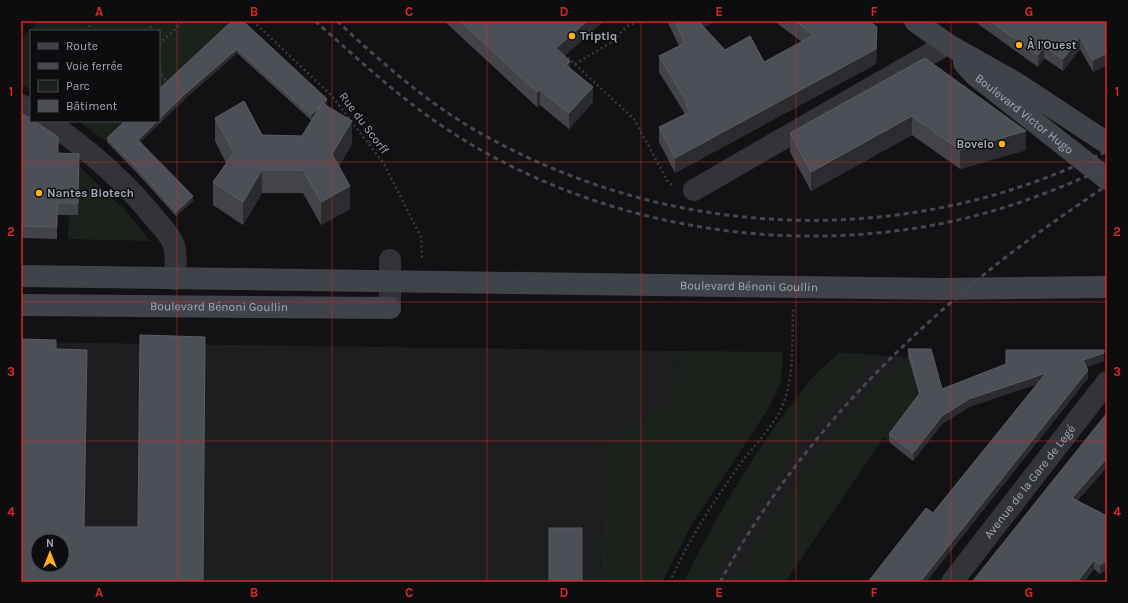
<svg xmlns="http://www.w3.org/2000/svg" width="1128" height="603" viewBox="0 0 1128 603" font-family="Karla,sans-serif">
  <rect width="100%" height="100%" fill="#121214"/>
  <g fill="#1e1e21" fill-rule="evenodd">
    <path d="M21,342L680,351L679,380L665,408L604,441L600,582H21ZM38,541H62V565H38Z"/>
    <polygon points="839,353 908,357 920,401 884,437 785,582 684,582 703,544 742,477 813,377"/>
  </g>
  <g fill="#1a221b">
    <polygon points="39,21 236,21 159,94 159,31 31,31 31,90 21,84 21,38"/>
    <polygon points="78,121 130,121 107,142"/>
    <polygon points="79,166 125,210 150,241 68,239 69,215 78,215"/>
    <polygon points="680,351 783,352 781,382 770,406 692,524 662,582 600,582 604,441 665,408 679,380"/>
    <path d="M839,353L878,355C828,409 782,465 742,527C731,544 721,564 710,582H684C719,510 761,440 812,378C820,369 830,361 839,353Z"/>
    <polygon points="908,357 920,401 889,441 884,437 785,582 735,582 773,517 825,446 875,386"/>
  </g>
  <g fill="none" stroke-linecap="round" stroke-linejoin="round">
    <g stroke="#393b40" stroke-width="2.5" stroke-dasharray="2 3" stroke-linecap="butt">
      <polyline points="150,21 151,31"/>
      <polyline points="253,21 332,96 384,164 421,237 422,258"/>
      <polyline points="86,31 93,21"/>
      <polyline points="159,44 184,21"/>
      <polyline points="564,54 634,119 668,182 672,185"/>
      <polyline points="575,64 612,42 627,26 639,21"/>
      <polyline points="159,70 168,85"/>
      <path d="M670,582C687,542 713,503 738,467C751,449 770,430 780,411C795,380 792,342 793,309"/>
    </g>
    <g stroke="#333439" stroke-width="22">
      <polyline points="21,105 31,111"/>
      <path d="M47,121C88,149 125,181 156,220C162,227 171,236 174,245C177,255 175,268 175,279"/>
      <polyline points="694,190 947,44"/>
      <polyline points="390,260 390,308"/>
      <path id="s1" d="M952,582L1107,382"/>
    </g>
    <g stroke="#404349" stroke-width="22">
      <polyline points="915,21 947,44 1016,83 1107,143"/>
      <path id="s2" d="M964,63L975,75L1107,179"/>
      <path id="s3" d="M21,276L942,289L1107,287"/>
      <path id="s4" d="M21,305L390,308"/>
    </g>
    <g stroke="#45484e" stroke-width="3" stroke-dasharray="5 4" stroke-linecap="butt">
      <path d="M315,21C356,57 396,95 442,126C585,222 770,257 939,224C997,213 1053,192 1107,167"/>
      <path d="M337,21C380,61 425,101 475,130C669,242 907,251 1107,151"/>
      <path d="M720,582C784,464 876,363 980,278C1020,244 1064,215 1107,185"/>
    </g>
  </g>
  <g fill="#43444a">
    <polygon points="232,21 327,104 326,105 352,144 339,166 350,209 321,225 303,193 262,193 243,225 213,205 213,182 226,163 215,141 215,118 262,135 302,136 312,119 311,120 237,53 186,98 140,142 193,201 176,216 138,174 107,142 107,138"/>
    <polygon points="444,21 604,21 564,56 570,67 593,102 569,129 540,105 537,107"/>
    <polygon points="667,21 717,21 704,27 725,50 764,62 802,42 774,21 869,21 877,42 876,64 675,173 659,142 659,127 685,114 659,72 659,56 679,46"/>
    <polygon points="974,21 1107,21 1107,65 1093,72 1080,49 1063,71 1044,58 1038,67"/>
    <polygon points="925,58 1026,150 960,169 912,135 811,191 790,152 790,133"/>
    <polygon points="21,113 58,153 79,154 78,215 57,215 57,239 21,238"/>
    <polygon points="908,349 942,389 1104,361 1086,367 1088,378 926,582 868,582 933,513 1037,384 969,407 942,424 913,461 889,442 889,434 919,395 908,357"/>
    <polygon points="1107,467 1077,501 1107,516 1100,574 1094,569 1084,582 972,582"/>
  </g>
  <g fill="#2b2c30">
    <polygon points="587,21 604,21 556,64 556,48"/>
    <polygon points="694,21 717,21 694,32"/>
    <polygon points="877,27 877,42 876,64 675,173 675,158"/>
    <polygon points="1080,37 1080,49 1063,71 1063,59"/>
    <polygon points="1044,46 1044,58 1038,67 1038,55"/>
    <polygon points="237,49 237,53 186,98 138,144 138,140 157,121 159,121 159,119 186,93"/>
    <polygon points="1107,53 1107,65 1093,72 1093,60"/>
    <polygon points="570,61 570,76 566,65"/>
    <polygon points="593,87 593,102 569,129 569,113"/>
    <polygon points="540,90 540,105 537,107 537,92"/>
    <polygon points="327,99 327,104 311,120 311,115"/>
    <polygon points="912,116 912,135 811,191 811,172"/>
    <polygon points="352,121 352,144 332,177 332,154"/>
    <polygon points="1026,131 1026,150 960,169 960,150"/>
    <polygon points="262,170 262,193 243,225 243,202"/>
    <polygon points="350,186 350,209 321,225 321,202"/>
    <polygon points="193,196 193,201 176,216 176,212"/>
    <polygon points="1104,353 1104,361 1083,368 1083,360"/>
    <polygon points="1088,370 1088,378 926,582 920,582"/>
    <polygon points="1046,373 1046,381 969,407 942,424 913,461 913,453 942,416 969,399"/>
    <polygon points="1107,458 1107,467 1072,507 1072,498"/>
    <polygon points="1094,560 1094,569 1084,582 1077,582"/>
    <polygon points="1107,561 1107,570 1100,574 1100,565"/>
  </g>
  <g fill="#4d4f56" stroke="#5b5d65" fill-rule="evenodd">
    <polygon points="232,21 243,21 327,99 323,104 322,103 319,107 311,115 237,49 186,93 159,119 159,89"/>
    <polygon points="460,21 587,21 556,48 570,61 566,65 593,87 569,113 540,90 537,92"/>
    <polygon points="675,21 698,21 725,50 750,36 764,62 814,35 795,21 869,21 877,27 876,49 675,158 659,127 690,112 686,105 688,104 659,56 685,43"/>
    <polygon points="990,21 1107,21 1107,30 1106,30 1107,32 1107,53 1093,60 1080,37 1063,59 1044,46 1038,55"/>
    <polygon points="925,58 1026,131 960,150 912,116 811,172 790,133"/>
    <polygon points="244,101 262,135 302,136 322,103 352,121 332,154 350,186 321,202 303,170 262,170 243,202 213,182 234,153 215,118"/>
    <polygon points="21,113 31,119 31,121 34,121 58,137 58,153 79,154 78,203 57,203 57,227 21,226"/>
    <polygon points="125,121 157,121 138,140 193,196 176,212 138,169 107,138"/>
    <path d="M140,335L205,337L203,582H21V339L56,340V349L87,350L84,527H138ZM38,541H62V565H38Z"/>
    <polygon points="908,349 931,349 942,389 1006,364 1006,350 1104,350 1104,353 1083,360 1088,370 920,582 868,582 926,508 933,513 1046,373 969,399 942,416 913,453 889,434 920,393"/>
    <polygon points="1107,413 1107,458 1072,498 1107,516 1107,561 1100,565 1094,560 1077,582 972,582"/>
    <rect x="549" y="528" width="33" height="54"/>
  </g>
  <path fill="none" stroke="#d62828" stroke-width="1" stroke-opacity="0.55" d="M177,21V582M332,21V582M487,21V582M641,21V582M796,21V582M951,21V582M21,162H1107M21,302H1107M21,441H1107"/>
  <g fill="#ffb21f" stroke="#0d0d0f" stroke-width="1.5">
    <circle cx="572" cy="36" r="4"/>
    <circle cx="1019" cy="45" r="4"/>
    <circle cx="1002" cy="144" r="4"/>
    <circle cx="39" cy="193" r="4"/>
  </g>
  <g text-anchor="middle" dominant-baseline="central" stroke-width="3" stroke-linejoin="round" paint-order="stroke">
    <g font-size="12" font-weight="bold" fill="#a2a8b6" stroke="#0d0d0f" text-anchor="start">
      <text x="580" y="36">Triptiq</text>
      <text x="1027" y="45">À l'Ouest</text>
      <text x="994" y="144" text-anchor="end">Bovelo</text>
      <text x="47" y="193">Nantes Biotech</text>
    </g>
    <g font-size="12" fill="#a2a8b6" stroke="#0d0d0f">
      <text stroke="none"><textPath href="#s2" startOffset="79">Boulevard Victor Hugo</textPath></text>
      <text transform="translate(364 123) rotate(53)">Rue du Scorff</text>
      <text stroke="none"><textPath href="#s3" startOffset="728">Boulevard Bénoni Goullin</textPath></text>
      <text stroke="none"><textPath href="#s4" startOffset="198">Boulevard Bénoni Goullin</textPath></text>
      <text stroke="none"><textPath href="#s1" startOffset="127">Avenue de la Gare de Legé</textPath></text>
    </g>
  </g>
  <rect width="1128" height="603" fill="none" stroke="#0d0d0f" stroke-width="44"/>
  <rect x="30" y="30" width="130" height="92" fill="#0d0d0f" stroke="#494b52"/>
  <rect x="38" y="43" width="20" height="6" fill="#404349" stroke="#494b52"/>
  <text x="66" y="50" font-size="12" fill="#a2a8b6">Route</text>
  <rect x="38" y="63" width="20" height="6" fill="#45484e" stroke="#494b52"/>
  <text x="66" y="70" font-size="12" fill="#a2a8b6">Voie ferrée</text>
  <rect x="38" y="80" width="20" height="12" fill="#1a221b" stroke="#494b52"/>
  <text x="66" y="90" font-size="12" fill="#a2a8b6">Parc</text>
  <rect x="38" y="100" width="20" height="12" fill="#4d4f56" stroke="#494b52"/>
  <text x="66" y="110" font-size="12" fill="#a2a8b6">Bâtiment</text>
  <g transform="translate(50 553)"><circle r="19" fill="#0d0d0f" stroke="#494b52"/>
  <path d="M0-3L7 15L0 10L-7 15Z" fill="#ffb21f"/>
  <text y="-6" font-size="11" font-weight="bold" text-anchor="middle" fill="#a2a8b6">N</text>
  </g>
  <rect x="22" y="22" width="1084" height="559" fill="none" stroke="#d62828" stroke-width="1.5"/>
  <g font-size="13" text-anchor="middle" font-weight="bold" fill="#d62828">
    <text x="99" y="16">A</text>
    <text x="254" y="16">B</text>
    <text x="409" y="16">C</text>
    <text x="564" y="16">D</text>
    <text x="719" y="16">E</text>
    <text x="874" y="16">F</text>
    <text x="1029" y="16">G</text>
    <text x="11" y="96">1</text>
    <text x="1117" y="96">1</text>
    <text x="11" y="236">2</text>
    <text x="1117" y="236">2</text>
    <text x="11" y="376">3</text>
    <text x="1117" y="376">3</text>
    <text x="11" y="516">4</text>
    <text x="1117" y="516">4</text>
    <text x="99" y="597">A</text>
    <text x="254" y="597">B</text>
    <text x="409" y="597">C</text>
    <text x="564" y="597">D</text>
    <text x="719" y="597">E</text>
    <text x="874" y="597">F</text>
    <text x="1029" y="597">G</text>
  </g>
</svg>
